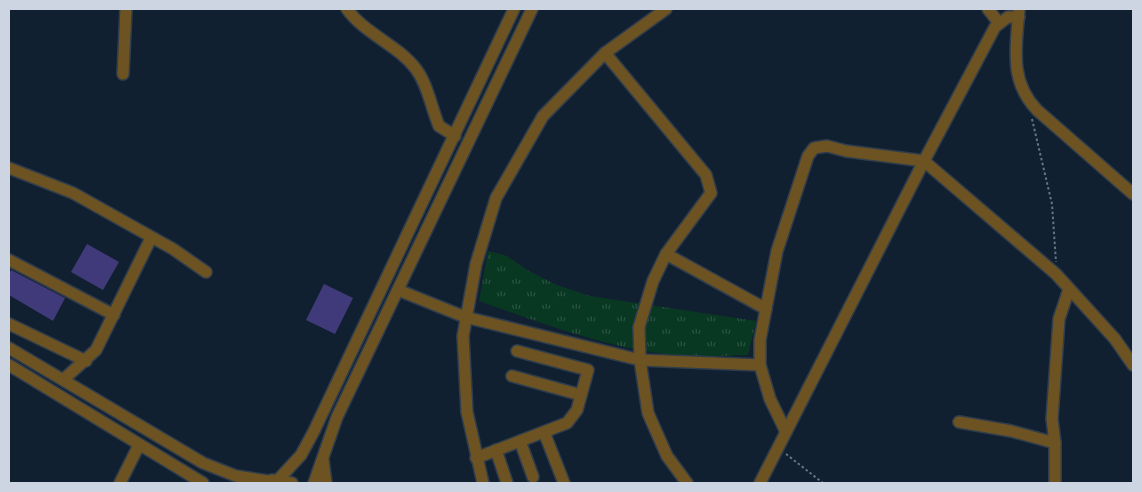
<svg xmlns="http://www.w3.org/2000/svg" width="1142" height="492" viewBox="0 0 1142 492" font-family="Literata,serif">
  <defs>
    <pattern id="grass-tufts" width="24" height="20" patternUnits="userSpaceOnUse" patternTransform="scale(1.25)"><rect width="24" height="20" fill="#083722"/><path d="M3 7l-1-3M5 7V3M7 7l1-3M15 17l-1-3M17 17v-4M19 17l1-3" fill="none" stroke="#2b5342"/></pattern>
  </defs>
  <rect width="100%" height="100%" fill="#112030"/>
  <path fill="url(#grass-tufts)" d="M488,251L507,256L529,271L557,285L590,296L756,321L748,355C720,356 692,357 664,354C601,346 538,322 479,301Z"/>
  <g fill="#413a7a">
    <polygon points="87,244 119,262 103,290 71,272"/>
    <polygon points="11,270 65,298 53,321 9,295 9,274"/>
    <polygon points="324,284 353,298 335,334 306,320"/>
  </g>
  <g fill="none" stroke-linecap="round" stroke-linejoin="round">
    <defs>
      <g id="minor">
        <path d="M347,9C365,34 398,45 416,69C428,85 431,107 439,126L455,136"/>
        <polyline points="988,9 999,23"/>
        <path d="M1019,10C1016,47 1009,81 1037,110L1133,194"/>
        <polyline points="605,53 706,175 711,193 666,254 653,281 639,327 640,360 648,413 667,456 687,483"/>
        <polyline points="123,74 126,9"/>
        <polyline points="9,168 73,193 173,249 206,272"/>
        <polyline points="666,254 766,309"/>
        <polyline points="9,260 114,315"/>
        <polyline points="398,290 465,317 640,360 760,365"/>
        <polyline points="9,324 86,361"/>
        <polyline points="9,348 203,463 236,476 268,481"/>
        <polyline points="9,365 203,483"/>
        <polyline points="512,376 581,395"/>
        <polyline points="64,379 96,350 151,238"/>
        <polyline points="959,422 1011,431 1055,443"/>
        <polyline points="544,432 564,483"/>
        <polyline points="786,432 770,399 760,365 760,340 777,251 808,156 814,148 827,146 846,151 924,161 1056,274 1115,339 1133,365"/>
        <polyline points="520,441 533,477"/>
        <polyline points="496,450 507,483"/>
        <polyline points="476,458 567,423 577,410 588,370 517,351"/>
        <polyline points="323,460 326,483"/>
        <polyline points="272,480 292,483"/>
        <polyline points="278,480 301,455 314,431 514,9"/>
        <polyline points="120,483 139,445"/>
        <polyline points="314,483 337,417 532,9"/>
        <polyline points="483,483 467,412 463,336 476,264 496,198 543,116 605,53 666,9"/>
        <polyline points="760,483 924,161 995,27 1008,17 1019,17"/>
        <polyline points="1055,483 1055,443 1052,419 1059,319 1069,289"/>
      </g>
    </defs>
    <use href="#minor" stroke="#2f3d4c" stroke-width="14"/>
    <g stroke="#687482" stroke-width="2" stroke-dasharray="2.5 2.5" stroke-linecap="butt">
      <polyline points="1032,119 1052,204 1056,262"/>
      <polyline points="786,454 823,483"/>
    </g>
    <use href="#minor" stroke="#6d5322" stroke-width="11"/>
  </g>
  <rect width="1142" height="492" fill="none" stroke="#ccd5e1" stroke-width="20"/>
</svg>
